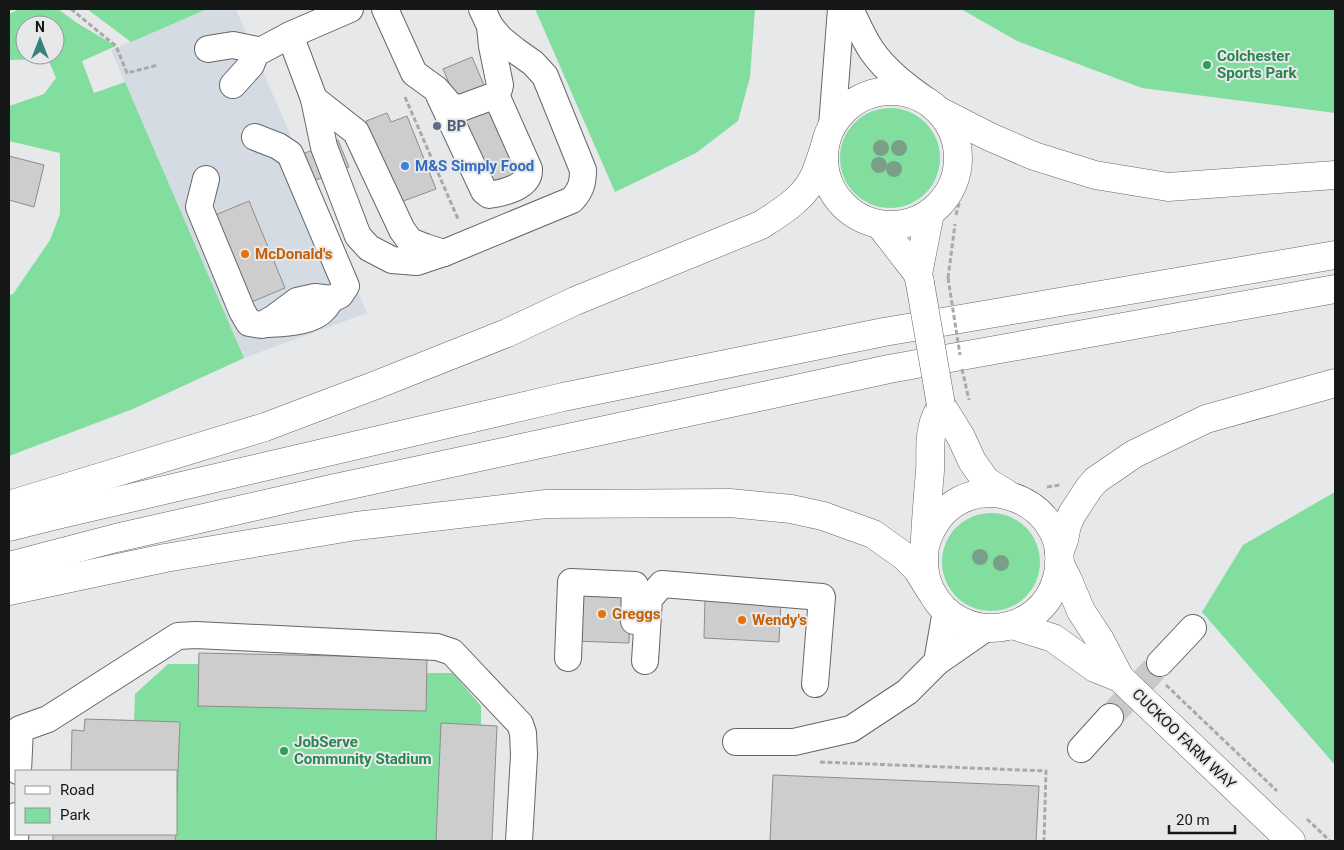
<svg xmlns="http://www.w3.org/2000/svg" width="1344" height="850" viewBox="0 0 1344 850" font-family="Roboto,sans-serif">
  <rect width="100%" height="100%" fill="#e7e8ea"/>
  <polygon fill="#d4dbe2" points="207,9 236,9 367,313 244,358 111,50"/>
  <g fill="#81de9e" fill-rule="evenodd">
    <path d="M20,9H58L77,23L116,46L82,61L94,93L125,82L244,358L133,409L9,456V295L13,294L50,240L60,214V153L9,141V106L44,94L56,78L48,59L9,60V14ZM25,25H55V55H25Z"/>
    <polygon points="87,9 207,9 131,42"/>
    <polygon points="535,9 755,9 750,77 738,121 696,153 615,192"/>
    <polygon points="961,9 1335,9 1335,113 1142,88 1017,41"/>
    <circle cx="890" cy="158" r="50"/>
    <polygon points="1335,492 1335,765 1202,612 1243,545"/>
    <circle cx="991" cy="562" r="49"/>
    <polygon points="199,653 427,658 427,673 453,673 481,706 481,725 497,726 492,841 53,841 53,834 176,834 176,771 71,771 72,730 84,731 85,719 134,720 135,694 168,664 198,664"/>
  </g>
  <g fill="#cecdce" stroke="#8e8d8e">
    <polygon points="472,57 521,172 492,185 443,69"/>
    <polygon points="387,113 391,122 407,116 436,189 398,203 366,121"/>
    <polygon points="338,140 349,167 311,182 300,155"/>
    <polygon points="9,156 44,165 34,207 9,200"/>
    <polygon points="249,201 285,288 242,306 206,219"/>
    <polygon points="575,586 631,588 629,643 573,641"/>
    <polygon points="705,599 781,602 779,642 704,638"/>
    <polygon points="199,653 427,658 426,711 198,706"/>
    <polygon points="85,719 180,722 176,818 176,771 71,771 72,730 84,731"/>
    <polygon points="441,723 497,726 492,841 436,841"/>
    <polygon points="773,775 1039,786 1036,841 770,841"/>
    <polygon points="53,834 176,834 175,841 53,841"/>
  </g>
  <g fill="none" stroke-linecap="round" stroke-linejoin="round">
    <polyline stroke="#c8c9ca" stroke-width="26" stroke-dasharray="26 13" stroke-linecap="butt" points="1110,717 1160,663"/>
    <defs>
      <g id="minor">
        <polyline points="385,9 414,73 436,89 449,104 458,109 496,95 499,89 500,85 492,46 490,26 482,9"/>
        <path d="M850,9C857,23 863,38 872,51C886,71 905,85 924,99"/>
        <path d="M290,35L314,99L324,147L358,236L369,248L392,260L417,262L444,253L572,200C581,190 583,183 583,170L545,76L533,63L516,51L500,38L490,26"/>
        <polyline points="208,49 233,45 257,50 262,50 290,35 350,9"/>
        <polyline points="233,85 251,65 257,50"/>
        <path d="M439,95L484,191L489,195C503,193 530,187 529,169L496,95"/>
        <polyline points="314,99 356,132 402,230 410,241 425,247 444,253"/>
        <polyline points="832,126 841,9"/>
        <polyline points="206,179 199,207 242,311 249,323 262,325 274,318 297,301 315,297 331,299 340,295 346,286 290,154 278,146 255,137"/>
        <path d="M266,324C282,323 312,323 324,309C327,306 329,302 331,299"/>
        <polyline points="568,658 571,582 635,585 634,621"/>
        <polyline points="645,661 649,599 662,584 822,597 815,684"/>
        <polyline points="937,662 946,611"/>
        <polyline points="1160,663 1193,628"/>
        <polyline points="736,742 794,742 851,729 907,692 937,662 986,628"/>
        <polyline points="1081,749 1110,717"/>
        <polyline points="18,771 20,729 48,719 178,636 196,635 437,647 452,652 520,724 523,733 524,755 519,841"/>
        <polyline points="15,841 16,816"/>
      </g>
      <g id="major">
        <circle cx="891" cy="158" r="67"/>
        <polyline points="880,225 918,274"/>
        <polyline points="920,283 918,274 930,213"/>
        <polyline points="941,405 961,437 972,461 986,481 1007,494"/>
        <path d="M925,546C952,453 1079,495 1057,578C1041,638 959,646 931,591C922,574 924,558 925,539C926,517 928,494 930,471C931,458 929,443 932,430C933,421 938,413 941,405"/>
        <polyline points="1059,562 1068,580 1081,611 1100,640 1120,678 1291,841"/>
        <polyline points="1012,625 1053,638 1095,668 1120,678"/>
      </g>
      <g id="highway">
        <polyline points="941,112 990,137 1034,156 1095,175 1168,187 1335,175"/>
        <path d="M9,505L265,427L376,385L507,333L575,301L761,225C778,214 801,200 811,182C817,173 820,160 824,149"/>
        <polyline points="9,527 53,516 563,397 884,332 1335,255"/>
        <polyline points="1059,553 1064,540 1067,525 1072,514 1089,488 1096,480 1134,454 1206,419 1335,383"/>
        <polyline points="9,566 116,538 331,489 889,369 1335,289"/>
        <polyline points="9,591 165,558 356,526 546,504 730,503 791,509 823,516 873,534 904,556 917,569 930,590"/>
      </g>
    </defs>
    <use href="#minor" stroke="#656667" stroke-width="28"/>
    <use href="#major" stroke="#656667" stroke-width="29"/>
    <use href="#highway" stroke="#656667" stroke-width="29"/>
    <g stroke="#a8a9aa" stroke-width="3" stroke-dasharray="5 2.5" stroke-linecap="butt">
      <polyline points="71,9 116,46 127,73 158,65"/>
      <polyline points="405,97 458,219"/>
      <polyline points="956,215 968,167 967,153"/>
      <polyline points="948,278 955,224"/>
      <polyline points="1047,487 1060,485"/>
      <polyline points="1166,685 1277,791"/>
      <polyline points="820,762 1046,771 1044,841"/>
      <polyline points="1307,819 1330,841"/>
    </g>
    <use href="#minor" stroke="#fff" stroke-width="26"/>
    <use href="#major" stroke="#fff" stroke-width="28"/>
    <use href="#highway" stroke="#fff" stroke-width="28"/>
    <defs>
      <polyline id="major-bridge" points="920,283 941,405"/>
    </defs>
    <use href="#major-bridge" stroke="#656667" stroke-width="29" stroke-linecap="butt"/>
    <g stroke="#a8a9aa" stroke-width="3" stroke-dasharray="5 2.5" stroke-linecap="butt">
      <polyline points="948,278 960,355"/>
      <polyline points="962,369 969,400"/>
    </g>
    <use href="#major-bridge" stroke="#fff" stroke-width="28"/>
  </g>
  <g fill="#7a9f89">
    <circle cx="881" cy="148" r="8"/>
    <circle cx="899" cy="148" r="8"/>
    <circle cx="879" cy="165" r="8"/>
    <circle cx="894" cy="169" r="8"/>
    <circle cx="980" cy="557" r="8"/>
    <circle cx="1001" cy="563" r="8"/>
  </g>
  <g fill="#2e9e5b" stroke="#e7e8ea" stroke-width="2">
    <circle cx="1207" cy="65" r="5"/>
    <circle cx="284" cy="751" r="5"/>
  </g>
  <circle fill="#5c6f8a" stroke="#e7e8ea" stroke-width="2" cx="437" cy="126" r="5"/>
  <circle fill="#3f7fe0" stroke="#e7e8ea" stroke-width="2" cx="405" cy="166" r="5"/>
  <g fill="#e8710a" stroke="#e7e8ea" stroke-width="2">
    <circle cx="245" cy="254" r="5"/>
    <circle cx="602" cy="614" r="5"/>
    <circle cx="742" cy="620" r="5"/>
  </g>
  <g text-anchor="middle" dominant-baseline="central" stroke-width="4" stroke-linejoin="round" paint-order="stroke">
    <g font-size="15" font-weight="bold" fill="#27864d" stroke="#e7e8ea" text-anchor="start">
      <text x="1217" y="56">Colchester<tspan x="1217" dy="17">Sports Park</tspan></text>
      <text x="294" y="742">JobServe<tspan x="294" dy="17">Community Stadium</tspan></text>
    </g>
    <g font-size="15" font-weight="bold" fill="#4e5e75" stroke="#e7e8ea" text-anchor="start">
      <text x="447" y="126">BP</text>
    </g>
    <g font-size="15" font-weight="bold" fill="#366cbe" stroke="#e7e8ea" text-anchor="start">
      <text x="415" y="166">M&amp;S Simply Food</text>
    </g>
    <g font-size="15" font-weight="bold" fill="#c56008" stroke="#e7e8ea" text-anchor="start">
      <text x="255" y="254">McDonald's</text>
      <text x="612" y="614">Greggs</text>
      <text x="752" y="620">Wendy's</text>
    </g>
    <g font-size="15" fill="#161717" stroke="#e7e8ea">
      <text transform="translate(1184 739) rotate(44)">CUCKOO FARM WAY</text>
    </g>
  </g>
  <rect width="1344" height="850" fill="none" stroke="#161717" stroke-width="20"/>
  <rect x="15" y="770" width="162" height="65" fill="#e7e8ea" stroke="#939496"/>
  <rect x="25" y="786" width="25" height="8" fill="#ffffff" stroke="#939496"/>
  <text x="60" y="795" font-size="15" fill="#161717">Road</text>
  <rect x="25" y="808" width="25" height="15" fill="#81de9e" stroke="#939496"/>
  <text x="60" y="820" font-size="15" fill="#161717">Park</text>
  <g transform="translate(40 40)"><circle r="24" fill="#e7e8ea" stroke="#939496"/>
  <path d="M0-4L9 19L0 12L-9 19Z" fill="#38807b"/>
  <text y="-8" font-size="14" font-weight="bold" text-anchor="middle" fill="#161717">N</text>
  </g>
  <path d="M1169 825v8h66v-8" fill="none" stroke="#161717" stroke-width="2.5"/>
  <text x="1176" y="825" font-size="15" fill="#161717" stroke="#e7e8ea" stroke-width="4" paint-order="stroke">20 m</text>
</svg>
